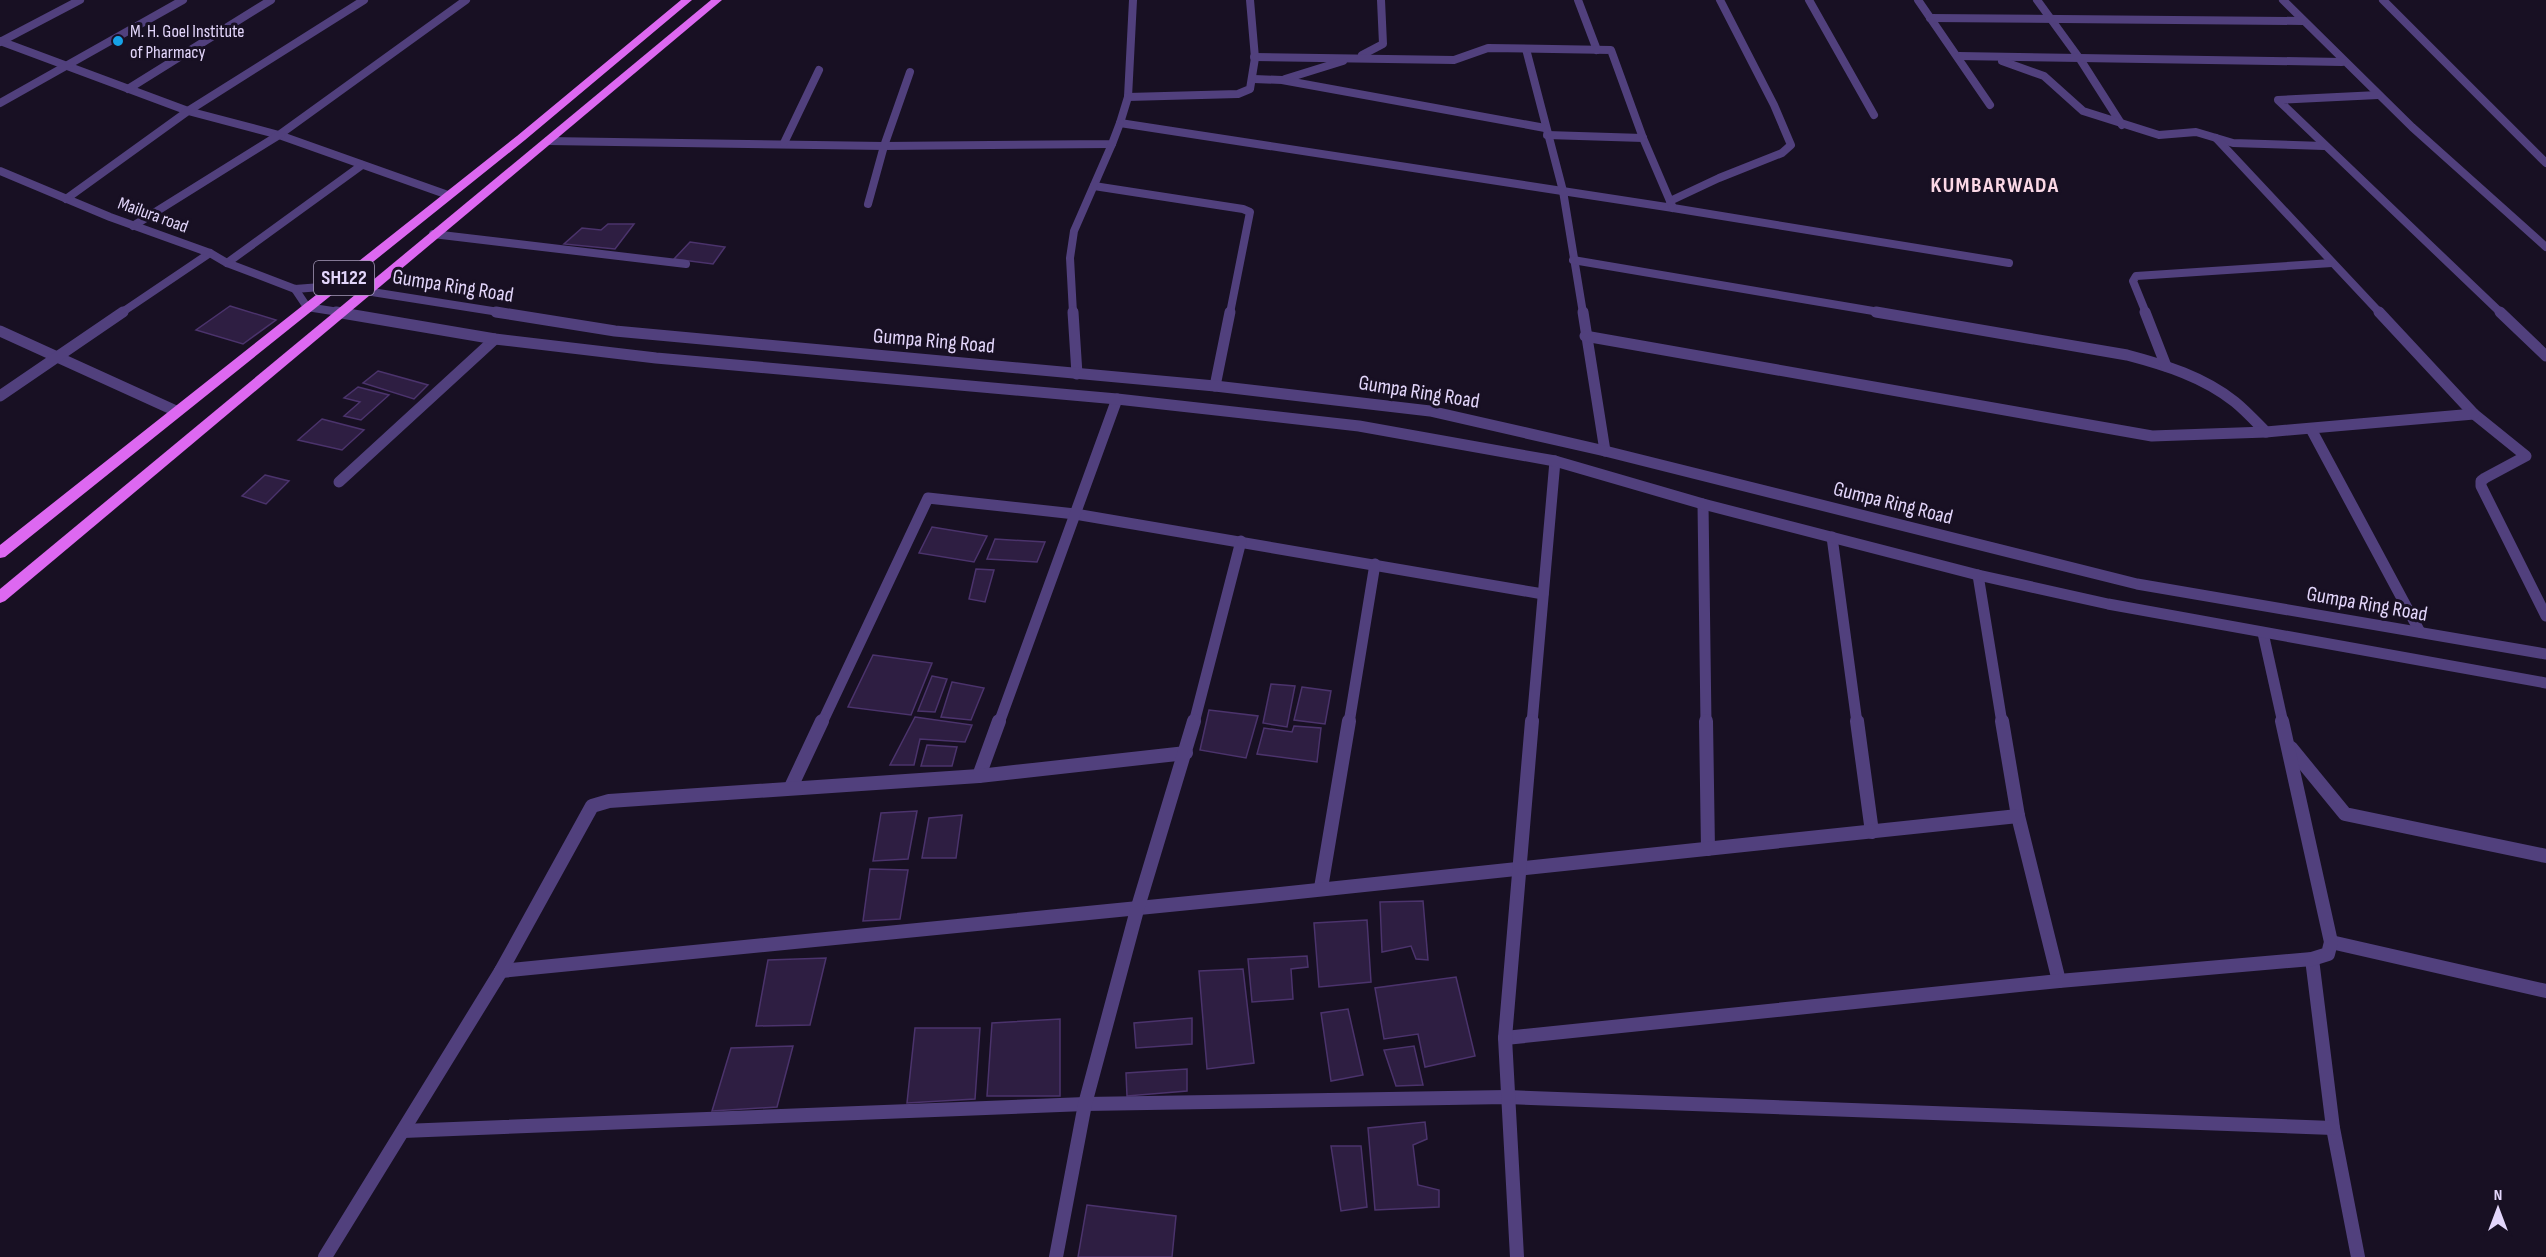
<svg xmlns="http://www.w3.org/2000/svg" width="2546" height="1257" viewBox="0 0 2546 1257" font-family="'Sofia Sans Condensed',sans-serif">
  <rect width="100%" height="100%" fill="#181023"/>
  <g fill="#2e1e42" stroke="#4b336c" stroke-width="1.5">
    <polygon points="608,224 634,224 615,249 564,244 582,228 601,230"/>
    <polygon points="690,242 725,247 713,264 674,259"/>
    <polygon points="230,306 276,320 243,344 196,330"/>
    <polygon points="378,371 428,385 414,399 363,383"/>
    <polygon points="358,387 389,395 361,420 344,416 360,402 344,398"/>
    <polygon points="322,419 364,430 342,450 298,440"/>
    <polygon points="265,475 289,481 266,504 242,496"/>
    <polygon points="932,527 987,536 974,562 919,553"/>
    <polygon points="995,539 1045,542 1037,562 987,559"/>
    <polygon points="976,569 994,570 985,602 969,599"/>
    <polygon points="873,655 932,663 911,715 848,707"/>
    <polygon points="932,676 947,679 935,712 918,711"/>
    <polygon points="952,682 984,688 971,720 941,717"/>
    <polygon points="1271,684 1295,686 1287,727 1263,723"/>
    <polygon points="1302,687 1331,691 1325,724 1294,720"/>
    <polygon points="1209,710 1258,716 1246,758 1200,750"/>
    <polygon points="915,717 972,725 965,742 920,739 914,765 890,765"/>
    <polygon points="1294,726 1321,728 1317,762 1257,754 1264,728 1292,732"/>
    <polygon points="927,745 957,747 952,766 921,766"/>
    <polygon points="917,811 908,859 873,861 881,813"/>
    <polygon points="962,815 956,858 922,858 929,818"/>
    <polygon points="870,869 908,870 900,919 863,921"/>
    <polygon points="1423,901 1428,960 1416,959 1411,946 1382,952 1380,902"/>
    <polygon points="1367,920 1371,982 1319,987 1314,923"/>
    <polygon points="1307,956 1308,967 1291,969 1293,999 1252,1002 1248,959"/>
    <polygon points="826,958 810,1025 756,1026 768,960"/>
    <polygon points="1243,969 1254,1063 1207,1069 1199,971"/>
    <polygon points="1456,977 1475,1056 1425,1067 1418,1034 1384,1039 1375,988"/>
    <polygon points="1348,1009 1363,1075 1331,1081 1321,1013"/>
    <polygon points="1192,1018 1192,1044 1136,1048 1134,1023"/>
    <polygon points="1060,1019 1060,1096 987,1096 992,1023"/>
    <polygon points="915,1028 980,1028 975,1099 907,1103"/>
    <polygon points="793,1046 777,1107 712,1111 731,1048"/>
    <polygon points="1414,1046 1423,1085 1396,1086 1384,1050"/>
    <polygon points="1187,1069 1187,1091 1127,1096 1126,1073"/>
    <polygon points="1425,1122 1427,1139 1413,1145 1418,1185 1439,1190 1439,1207 1375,1210 1368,1128"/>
    <polygon points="1331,1146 1361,1146 1367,1207 1341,1211"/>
    <polygon points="1087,1205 1176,1216 1172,1257 1078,1257"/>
  </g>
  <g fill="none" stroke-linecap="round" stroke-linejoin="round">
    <g stroke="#51407d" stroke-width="8">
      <polyline points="1133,0 1128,97 1120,123 1673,208 2009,263"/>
      <polyline points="1578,0 1597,50"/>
      <polyline points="1809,0 1874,115"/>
      <polyline points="1918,0 1990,105"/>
      <polyline points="2037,0 2080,59 2122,125"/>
      <polyline points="2283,0 2412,127 2546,247"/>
      <polyline points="2383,0 2546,163"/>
      <polyline points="1930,18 2303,21"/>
      <polyline points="0,41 188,111 279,135 448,195"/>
      <polyline points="0,42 80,0"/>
      <polyline points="1526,49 1563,191 1583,313"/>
      <polyline points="1362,55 1383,44 1381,0"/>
      <polyline points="1959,56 2342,62"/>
      <polyline points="1254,57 1454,60 1488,48 1611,50 1643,138 1673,208"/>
      <polyline points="2002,61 2044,76 2083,111 2159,135 2196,132 2233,143 2324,146"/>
      <polyline points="1254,79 1282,80 1545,128"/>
      <polyline points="1285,79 1343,61"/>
      <polyline points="128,89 271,0"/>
      <polyline points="2378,95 2278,100 2501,313"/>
      <polyline points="1128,97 1238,94 1250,89 1255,58 1250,0"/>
      <polyline points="0,103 183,0"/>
      <polyline points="1547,135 1643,138"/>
      <polyline points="2216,138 2380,313"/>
      <polyline points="548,141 884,146 1112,144 1120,123"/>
      <polyline points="784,143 819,70"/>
      <polyline points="1094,186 1243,209 1250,212 1230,313"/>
      <polyline points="66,199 188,111 364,0"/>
      <polyline points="1670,201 1719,178 1782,153 1791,145 1774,105 1720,0"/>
      <polyline points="868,204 884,146 910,72"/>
      <polyline points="133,226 279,135 466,0"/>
      <polyline points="433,234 686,264"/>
      <polyline points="1573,260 1885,313"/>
      <polyline points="227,263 362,165"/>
      <polyline points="121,313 210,253"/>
      <polyline points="1073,313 1070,258 1074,231 1112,144"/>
      <polyline points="2146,313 2133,281 2136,276 2332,263"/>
    </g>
    <g stroke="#51407d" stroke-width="11">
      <polyline points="1073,312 1077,374"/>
      <polyline points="1583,312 1605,451"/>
      <path d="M1876,312L2127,355C2165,365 2204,377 2235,402C2246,411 2256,422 2266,432"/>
      <polyline points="2145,312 2166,366"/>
      <polyline points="2379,312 2474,414 2526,456 2485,478 2481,481 2481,486 2546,616"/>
      <polyline points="2500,312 2546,356"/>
      <polyline points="0,331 176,411"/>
      <polyline points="1585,336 2152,436 2266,432 2474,414"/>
      <polyline points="1215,386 1230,312"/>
      <polyline points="0,396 123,312"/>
      <polyline points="2311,429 2420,632"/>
      <polyline points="339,482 495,339"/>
      <polyline points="1703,504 1706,723"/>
      <polyline points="1832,537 1857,723"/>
      <polyline points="1978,575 2002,723"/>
      <polyline points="2263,633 2283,723"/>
      <polyline points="822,723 928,498 1075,514 1543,594"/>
      <polyline points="999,723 1117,399"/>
      <polyline points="1194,723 1241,541"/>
      <polyline points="1349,723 1375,564"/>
      <polyline points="1532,723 1555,461"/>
    </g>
    <g stroke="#51407d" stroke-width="14">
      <polyline points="1706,721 1708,849"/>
      <polyline points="1857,721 1872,832"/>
      <polyline points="2002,721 2018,816 2059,981"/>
      <polyline points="2291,748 2345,814 2546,856"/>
      <polyline points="979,776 999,721"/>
      <polyline points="791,787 822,721"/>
      <polyline points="1321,888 1349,721"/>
      <polyline points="2331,942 2546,991"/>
      <polyline points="2312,959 2333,1128 2358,1257"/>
      <polyline points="501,971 1260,896 2018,816"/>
      <polyline points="1505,1038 2059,981 2312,959 2328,954 2331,942 2282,721"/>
      <polyline points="403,1131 1085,1104 1507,1097 2333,1128"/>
      <polyline points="325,1257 501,971 592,806 609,801 979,776 1186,753"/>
      <polyline points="1056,1257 1085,1104 1137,910 1194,721"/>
      <polyline points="1517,1257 1505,1038 1532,721"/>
    </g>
    <g stroke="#51407d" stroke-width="8">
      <polyline points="0,171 110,217 210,253 227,263 295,289 334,286 505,313"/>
      <polyline points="295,289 307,307 345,313"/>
    </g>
    <g stroke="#51407d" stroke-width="11">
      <polyline points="336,312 495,339 656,358 1117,399 1359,426 1555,461 1703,504 1978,575 2108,604 2546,683"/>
      <polyline points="496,312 615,331 1215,386 1430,411 1605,451 2137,584 2546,654"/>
    </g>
    <g fill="#dd68f1" fill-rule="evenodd">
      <polygon points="681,0 692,0 525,140 5,557 0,558 0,545 517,136"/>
      <polygon points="711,0 722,0 5,601 0,603 0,589"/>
    </g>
  </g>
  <circle fill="#16a2e7" stroke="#181023" stroke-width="2" cx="118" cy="41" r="6"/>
  <g text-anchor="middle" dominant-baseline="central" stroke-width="6" stroke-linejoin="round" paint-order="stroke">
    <g font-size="18" fill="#e3d6fb" stroke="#181023" text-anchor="start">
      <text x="130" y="31">M. H. Goel Institute<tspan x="130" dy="21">of Pharmacy</tspan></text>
    </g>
    <g font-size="18" fill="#e3d6fb" stroke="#181023">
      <text transform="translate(153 215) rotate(20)">Mailura road</text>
    </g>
    <rect fill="#181023" stroke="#a69bba" stroke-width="1.5" x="314" y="261" width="60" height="34" rx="4.5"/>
    <g font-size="20" font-weight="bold" fill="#e3d6fb">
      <text x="344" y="278">SH122</text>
    </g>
    <g font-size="21" fill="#e3d6fb" stroke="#181023">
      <text transform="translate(453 286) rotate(9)">Gumpa Ring Road</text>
      <text transform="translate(934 341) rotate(5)">Gumpa Ring Road</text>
      <text transform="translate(1419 392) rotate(9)">Gumpa Ring Road</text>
      <text transform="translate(1893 503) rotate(14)">Gumpa Ring Road</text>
      <text transform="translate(2367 604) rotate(10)">Gumpa Ring Road</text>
    </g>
    <g font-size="22" font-weight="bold" letter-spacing="1.5" fill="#fbd8e6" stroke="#181023">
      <text x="1995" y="185">KUMBARWADA</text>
    </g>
  </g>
  <g transform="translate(2498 1209)" stroke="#181023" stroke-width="4.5" paint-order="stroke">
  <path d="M0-4.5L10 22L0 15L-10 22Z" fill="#e3d6fb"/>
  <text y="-9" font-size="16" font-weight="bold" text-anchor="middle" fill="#e3d6fb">N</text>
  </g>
</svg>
